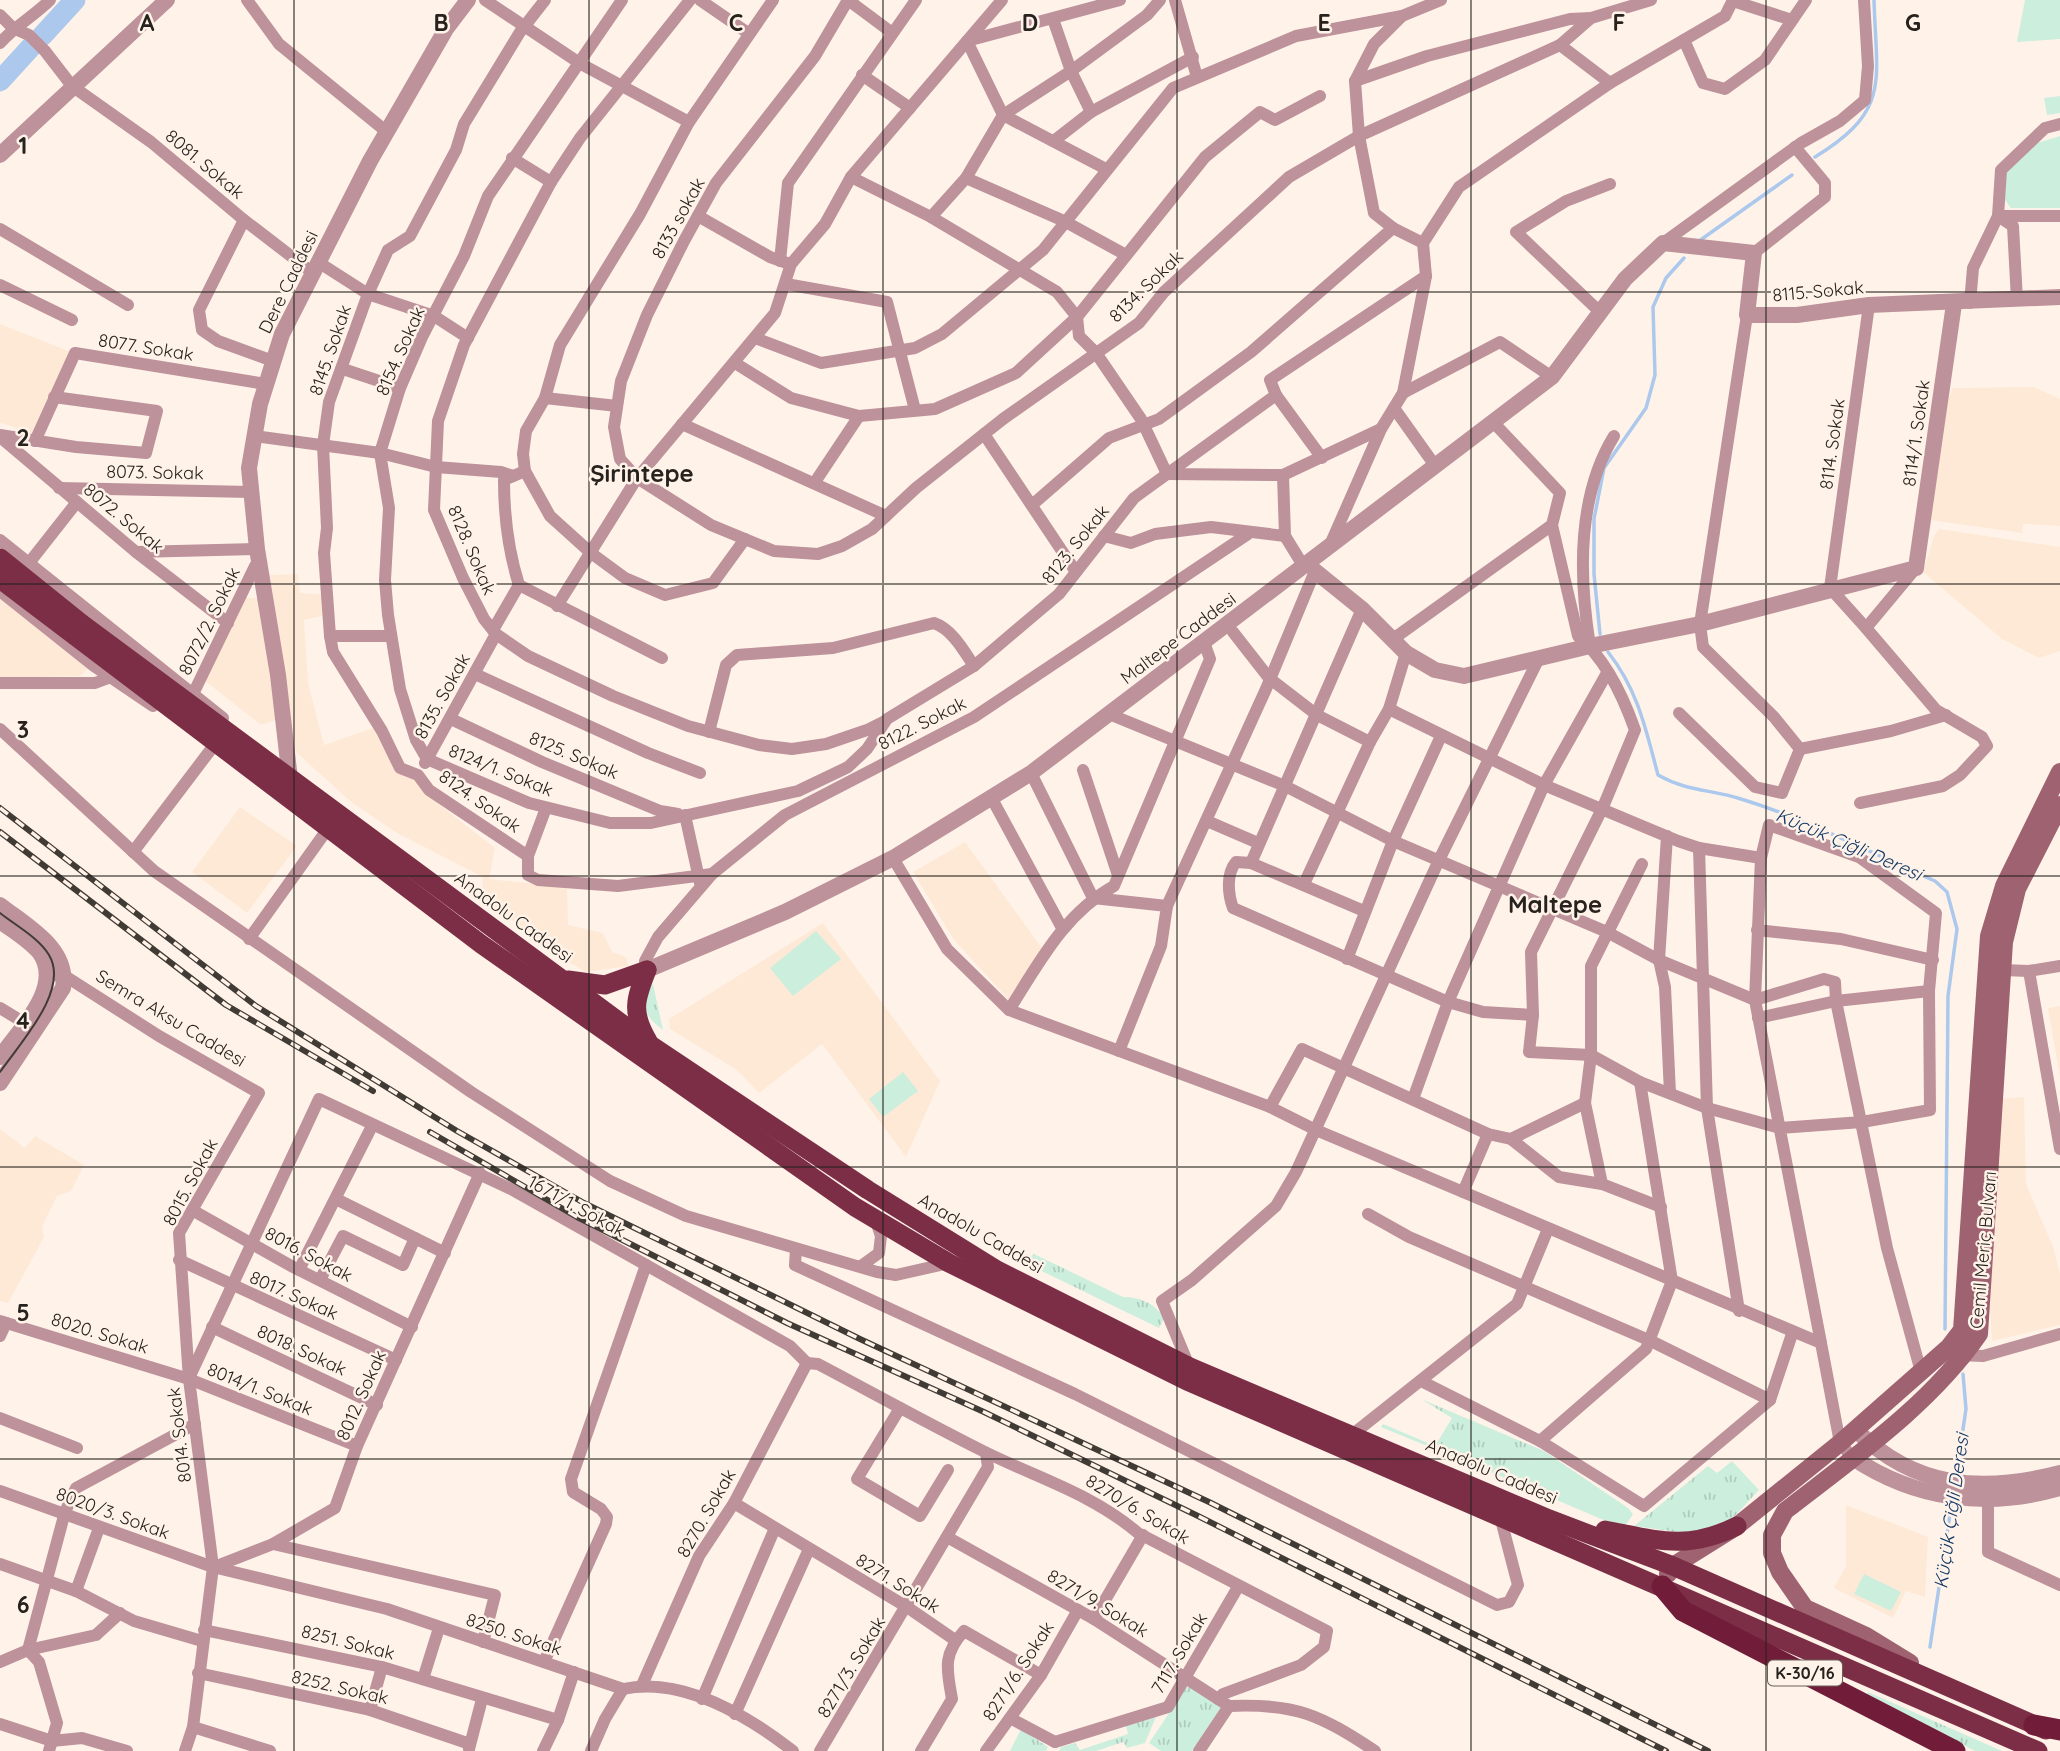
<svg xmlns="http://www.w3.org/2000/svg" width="2060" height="1751" viewBox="0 0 2060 1751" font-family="Quicksand,sans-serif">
  <defs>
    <pattern id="grass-tufts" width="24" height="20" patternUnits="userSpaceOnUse" patternTransform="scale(1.75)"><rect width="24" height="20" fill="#cbeedd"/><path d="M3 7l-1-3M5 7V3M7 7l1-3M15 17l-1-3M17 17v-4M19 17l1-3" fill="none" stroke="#aeccbd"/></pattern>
  </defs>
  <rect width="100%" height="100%" fill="#fff3e9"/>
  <g fill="#fee9d6">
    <polygon points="0,324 71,352 31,434 0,422"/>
    <polygon points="2034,387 2060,399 2060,526 2023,524 2022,533 1930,520 1948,400 1953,388"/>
    <polygon points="1939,529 2060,547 2060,651 2039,658 2002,639 1923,572 1934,536"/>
    <polygon points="298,574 300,593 326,595 327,615 304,620 308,683 324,745 376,727 396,762 395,772 410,771 427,795 495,848 489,879 567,887 568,925 603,933 612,952 626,957 628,966 586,972 550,951 482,896 483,877 397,833 350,801 296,752 270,575"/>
    <polygon points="0,597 89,667 81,676 0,678"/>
    <polygon points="242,597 260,599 278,719 261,725 205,681"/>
    <polygon points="240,807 297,846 247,913 192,872"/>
    <polygon points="965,842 1042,948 1010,1001 954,940 913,872"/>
    <polygon points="823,923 940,1081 906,1157 822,1044 759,1093 737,1070 670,1029 669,1019"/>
    <polygon points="2060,1006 2060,1077 2048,1008"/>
    <polygon points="2024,1097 2026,1184 2054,1249 2060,1275 2060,1325 1992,1341 1990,1309 2000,1099"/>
    <polygon points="0,1129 25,1148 35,1136 84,1165 71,1191 57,1196 42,1226 44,1237 8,1303 0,1301"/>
    <polygon points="1846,1505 1928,1537 1925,1597 1906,1591 1893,1618 1834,1588 1846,1566"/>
  </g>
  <g fill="url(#grass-tufts)">
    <path d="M653,984L663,1030C646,1018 636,1002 653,984Z"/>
    <path d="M1034,1254L1123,1297C1140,1297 1155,1303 1164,1318L1159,1328L1023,1262Z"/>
    <polygon points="1421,1399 1544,1451 1512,1481 1381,1427 1383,1424 1435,1446 1452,1418"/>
    <polygon points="1732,1461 1759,1490 1732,1519 1692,1534 1634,1526 1708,1466 1717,1473"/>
    <polygon points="1188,1685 1221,1707 1192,1751 1161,1751 1149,1743"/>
    <polygon points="1868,1692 2002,1751 1975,1751 1866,1695"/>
    <polygon points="1156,1717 1145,1743 1127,1748 1123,1742 1096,1751 1059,1751 1061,1747 1075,1743 1080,1750 1128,1734 1126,1726"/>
    <polygon points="1021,1729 1048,1747 1046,1751 1010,1751"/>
  </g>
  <g fill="#cbeedd">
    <polygon points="2025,0 2060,0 2060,39 2017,42"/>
    <polygon points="2060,96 2060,113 2047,115 2044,98"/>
    <polygon points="2060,136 2060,208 2011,208 2005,200 2006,171 2031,145"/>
    <polygon points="816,931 841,959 793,996 770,968"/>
    <polygon points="903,1072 918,1091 883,1117 869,1099"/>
    <polygon points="1544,1451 1628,1508 1633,1514 1625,1526 1601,1519 1512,1481"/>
    <polygon points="1864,1574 1901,1592 1891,1611 1854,1594"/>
  </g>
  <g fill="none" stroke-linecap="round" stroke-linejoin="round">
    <g stroke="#acc8ec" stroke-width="3.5">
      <path d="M1815,157C1892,110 1876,80 1874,0"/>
      <polyline points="1699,241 1792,175"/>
      <polyline points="1600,634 1594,574 1594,519 1604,468 1646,408 1655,375 1653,307 1666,278 1684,258"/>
      <path d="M1608,652C1638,690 1646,730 1658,775C1688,792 1711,789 1741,799C1807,819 1871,853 1935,881L1947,892L1957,929L1948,996L1945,1329"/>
      <polyline points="1956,1476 1966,1409 1963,1374"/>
      <polyline points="1930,1647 1952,1501"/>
    </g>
    <g stroke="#acc8ec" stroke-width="21">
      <polyline points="42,36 75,0"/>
      <polyline points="0,81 31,47"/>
    </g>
    <g stroke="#bd929b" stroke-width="12">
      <polyline points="247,0 279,44 387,132"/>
      <polyline points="485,0 581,64 689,122"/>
      <polyline points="545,0 520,32 464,124 456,150 410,236 388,250 368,294 329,402 323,445 327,528 324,553 330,636 333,652 382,731 400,768 418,775 429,790 528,856 528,875 538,880 618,886 712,874"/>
      <polyline points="622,0 488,196 464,256 422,337 400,388 380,453 389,508 385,580 388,615 400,689 416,740 427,759 529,803 610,823 651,823 798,791 848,767 867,749 887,719 974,666 1059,594 1134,498 1276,395 1270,380 1426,276"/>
      <polyline points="690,0 580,138 551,182 464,345 438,421 434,510 463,578 484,619 496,634 528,656 613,696 688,726 759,745 792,749 826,744 867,730 885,721"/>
      <polyline points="700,0 748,33"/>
      <polyline points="848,0 815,56 716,183 684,241 647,315 621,381 614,427 620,459 637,478 711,525 774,551 818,554 842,546 872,529 916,488 1003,419 1139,323 1164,292 1289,177 1359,136 1560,45 1591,18 1651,0"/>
      <polyline points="848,0 891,32"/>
      <polyline points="1175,0 1197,77"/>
      <polyline points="1733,1 1792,20"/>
      <polyline points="0,15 13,28 29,35 45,51 72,86 151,142 244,220 313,273"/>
      <polyline points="1053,19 1071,71 1091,112"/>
      <polyline points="1684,40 1703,83 1725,89 1765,60 1806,0"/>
      <path d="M0,43C15,26 34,16 50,0"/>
      <polyline points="1560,45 1610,83"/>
      <polyline points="862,75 910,108"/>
      <polyline points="1355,81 1427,56 1570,19 1591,18"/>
      <polyline points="1055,140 1091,112 1193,57"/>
      <polyline points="512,158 551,182"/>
      <polyline points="1106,169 1003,115 967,41 1120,0"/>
      <polyline points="851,177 931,217 1057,292 1077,317 1079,336 1096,353 1141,419 1167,474 1283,475 1285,536 1304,567"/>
      <polyline points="966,178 1064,221 1126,255"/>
      <polyline points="698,216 770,257 787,263"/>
      <polyline points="931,217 966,178 1003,115 1071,71 1147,15 1160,0"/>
      <polyline points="244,220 199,310 202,330 218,341 273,361"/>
      <polyline points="0,229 128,305"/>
      <polyline points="1423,243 1459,187 1610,83 1725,16 1733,0"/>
      <polyline points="1663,243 1801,143 1840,121 1865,100 1868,66 1864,0"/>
      <polyline points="1754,253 1825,197 1825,183 1795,147"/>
      <polyline points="780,261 788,183 916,0"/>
      <polyline points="318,262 368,294 434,316 468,338"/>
      <polyline points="786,284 887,302 915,410"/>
      <polyline points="0,285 72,320"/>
      <polyline points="2017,300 2013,226 1998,216 2001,170 2045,128 2060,124"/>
      <polyline points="1970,303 1973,268 1998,216 2060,216"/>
      <polyline points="1601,313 1516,232 1566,201 1610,184"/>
      <polyline points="1747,315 1700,624 1703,647 1774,717 1800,749"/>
      <polyline points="755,338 821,363 915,348 942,334 1043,250 1173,88 1296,36 1402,16"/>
      <polyline points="735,363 791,398 859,416 935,409 1016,373 1077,317 1205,157 1260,112 1275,120 1320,96"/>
      <polyline points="343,369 400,388"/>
      <polyline points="1403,393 1500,342 1552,377"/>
      <polyline points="1276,395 1322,458"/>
      <polyline points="545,398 617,406"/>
      <polyline points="1394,408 1436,467"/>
      <polyline points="682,424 886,516"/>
      <polyline points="984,434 1076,572"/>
      <polyline points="0,435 76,447 146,453 157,411 54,397"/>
      <polyline points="254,436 380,453 436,467 501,472 513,476"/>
      <polyline points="0,437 136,552 228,623"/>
      <polyline points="35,441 75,353 266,384"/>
      <path d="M525,471L504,480C504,517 508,550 519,585L662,658"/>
      <polyline points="1283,475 1381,429"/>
      <polyline points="815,482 859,416"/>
      <polyline points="59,488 251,492"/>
      <polyline points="1032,505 1109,438 1159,419 1251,352 1393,228"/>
      <path d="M1552,525L1578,636C1606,659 1623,696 1635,730L1603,807L1531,952L1533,1015L1529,1052L1591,1055L1640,1082L1707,1108L1780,1128L1862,1122L1930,1110L1929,991L1936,913L1859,857L1769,825L1761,858L1755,1000L1821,1343"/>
      <polyline points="1104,536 1131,543 1155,534 1211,527 1285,536"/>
      <polyline points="745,539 713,583 665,595 625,578 591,553 550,516 525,471 523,454 526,431 545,398 560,345 640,214 689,122 773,0"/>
      <polyline points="0,540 223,718"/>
      <polyline points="1330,545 1381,429 1403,393 1426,276 1423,243 1393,228 1374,213 1359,136 1355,81 1374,44 1402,16 1441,0"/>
      <polyline points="136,552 257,549"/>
      <polyline points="29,563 77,502"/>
      <polyline points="0,591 94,666 153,706"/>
      <polyline points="557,606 637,478 775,313 791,264 825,224 851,177 1002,0"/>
      <polyline points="1362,609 1251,863 1364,911"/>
      <polyline points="1866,628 1830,588 1869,305"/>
      <polyline points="493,630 519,585"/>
      <polyline points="1233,632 1269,678 1317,715 1370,742"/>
      <polyline points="330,636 391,636"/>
      <polyline points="1393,639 1552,525 1560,493 1494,423"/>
      <path d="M1590,646C1579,578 1577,496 1614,436"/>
      <polyline points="475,674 648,753 700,773"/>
      <polyline points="0,683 95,683 111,677"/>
      <polyline points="194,692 255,566"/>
      <polyline points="1394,711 1389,709 1406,653"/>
      <polyline points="1679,713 1755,787 1782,793 1800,749"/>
      <polyline points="1109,714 1285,786 1393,841 1607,932 1659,960 1755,1000 1824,979 1835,982 1836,1001 1887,1248 1921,1372"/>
      <polyline points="451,719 542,762 660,811 678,814"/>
      <polyline points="0,729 154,871 471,1092 610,1181 686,1216 877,1272 896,1275 949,1263"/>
      <path d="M709,732L726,665L737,655L833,648L934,623C952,629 964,651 974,666"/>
      <polyline points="1800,749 1891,731 1946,715"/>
      <polyline points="425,763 496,634"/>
      <polyline points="1083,770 1118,875"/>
      <polyline points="1031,773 1093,898 1167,906 1161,946 1119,1051"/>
      <polyline points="991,797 1062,928"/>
      <polyline points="1860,803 1943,786 1960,775 1987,746 1982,737 1936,710 1866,628 1916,568"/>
      <polyline points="685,815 700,883"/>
      <polyline points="1207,821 1258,843"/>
      <polyline points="1667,836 1659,960 1665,987 1670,1093"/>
      <polyline points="1699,848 1707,1108 1739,1311"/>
      <polyline points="133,852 215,744"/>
      <polyline points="528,856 546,808"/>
      <polyline points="893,858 947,949 1009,1010 1270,1107 1316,1130 1821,1343 1840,1443 1853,1458"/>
      <path d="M1251,863L1236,862C1226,874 1228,894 1233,908L1448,1002L1483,1012L1533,1015"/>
      <polyline points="1304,884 1370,742 1389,709 1544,785 1678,841 1699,848 1761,858"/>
      <polyline points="1167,906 1266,689 1315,571"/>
      <polyline points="1757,930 1841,939 1933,960"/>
      <polyline points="249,939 329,827"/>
      <polyline points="1347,959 1393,841 1441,736"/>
      <polyline points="647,970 645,961 658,937 712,874 785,815 974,717 1248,534"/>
      <polyline points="2002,970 2029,971 2060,966"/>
      <polyline points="2029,971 2060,1149"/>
      <polyline points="47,974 65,976 159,1036 259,1093 179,1233 189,1379 213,1567 193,1727 185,1751"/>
      <polyline points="0,1008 33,1028"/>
      <path d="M1009,1010C1039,963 1064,914 1114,886L1210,659L1204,642"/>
      <polyline points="1758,1018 1836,1001 1929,991"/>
      <polyline points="1413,1099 1448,1002 1544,785 1607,673"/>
      <polyline points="1270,1107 1302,1049 1488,1134 1511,1139 1559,1177 1602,1184 1661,1207"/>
      <polyline points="1511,1139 1585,1103"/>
      <polyline points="1602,1184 1585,1103 1591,1055 1591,966 1642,864"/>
      <polyline points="1463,1192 1488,1134"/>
      <polyline points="336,1199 445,1253"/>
      <polyline points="192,1210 293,1267 412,1327"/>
      <polyline points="1368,1214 1409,1237 1651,1341 1770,1400"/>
      <polyline points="796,1249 795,1265 1075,1394 1497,1605 1509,1602 1518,1585 1500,1516"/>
      <polyline points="179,1260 396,1360"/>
      <polyline points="861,1266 879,1253 881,1236 876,1221"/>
      <polyline points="299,1270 372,1126"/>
      <polyline points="320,1280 343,1236 403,1265 415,1238"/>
      <polyline points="0,1321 189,1379 357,1446"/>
      <polyline points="212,1327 377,1405"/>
      <polyline points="0,1336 6,1323"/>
      <polyline points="1959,1355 1983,1356 2060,1334"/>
      <path d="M807,1363L818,1364C873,1393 927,1423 983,1451C1037,1478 1091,1493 1138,1533L1327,1631L1324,1647L1301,1665L1223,1694L1218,1699"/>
      <polyline points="1189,1366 1162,1301 1192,1280 1276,1206 1296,1172 1439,860 1539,658"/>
      <polyline points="190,1376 319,1099 511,1189 790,1346 807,1363"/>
      <polyline points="1423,1382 1540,1441 1644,1506 1770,1400 1792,1334"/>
      <polyline points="900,1408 857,1479 920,1516 948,1470"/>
      <polyline points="0,1418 77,1448"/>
      <polyline points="1353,1434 1517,1304 1548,1229"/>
      <polyline points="1540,1441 1646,1349 1672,1281 1640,1082"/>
      <path d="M0,1491L213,1567L387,1609L623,1689C682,1676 748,1716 793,1751"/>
      <polyline points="1988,1501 1988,1552 2060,1585"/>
      <polyline points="734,1503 907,1607 955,1640"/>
      <polyline points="947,1537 1094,1619 1229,1706"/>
      <polyline points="273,1544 495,1595 483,1642"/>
      <polyline points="0,1564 76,1591 134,1621 202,1641"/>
      <polyline points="214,1567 273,1544 335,1508 357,1446 480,1173"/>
      <polyline points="76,1591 99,1528"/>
      <polyline points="1094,1619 1143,1535"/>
      <polyline points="204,1630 382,1667 558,1720"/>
      <polyline points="0,1662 28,1650 96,1635 120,1613"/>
      <polyline points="544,1662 606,1524 607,1517 601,1509 573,1492 571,1479 646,1265"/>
      <polyline points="198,1673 370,1710 470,1744"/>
      <polyline points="423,1679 439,1628"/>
      <polyline points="642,1685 699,1556 734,1503 807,1363"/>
      <polyline points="702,1699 775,1528"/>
      <path d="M1229,1706C1296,1703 1320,1715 1375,1751"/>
      <polyline points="370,1710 382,1667"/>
      <polyline points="735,1714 809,1549"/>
      <polyline points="1010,1718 1055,1742"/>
      <polyline points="0,1724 52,1741 82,1738 127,1751"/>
      <polyline points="193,1727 270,1751"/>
      <polyline points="1055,1742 1168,1707 1238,1587"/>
      <polyline points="469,1749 482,1699"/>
      <polyline points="49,1751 57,1723 39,1662 28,1650 65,1512 76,1488 195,1424"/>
      <polyline points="543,1751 558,1720 574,1672"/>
      <polyline points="591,1751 605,1719 623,1689"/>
      <polyline points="820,1751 988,1467 986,1453"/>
      <path d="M921,1751L952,1699C947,1670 942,1655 964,1631L1041,1675"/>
      <polyline points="986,1751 1041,1675 1078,1610"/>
      <polyline points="1199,1751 1229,1706"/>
    </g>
    <g stroke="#bd929b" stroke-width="16">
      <polyline points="0,155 167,0"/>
      <polyline points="1315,571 1362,609 1406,653 1435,670 1464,676 1590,646 1700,624 1916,568 1954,304"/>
      <polyline points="290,779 278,675 257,549 249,468 260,404 282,334 370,161 446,29 468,0"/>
      <path d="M0,905C28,927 69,948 63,988L0,1083"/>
      <path d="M0,921C12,930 29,940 39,952C65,986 19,1030 0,1057"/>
      <polyline points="647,970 785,912 893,858 1031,773 1552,377 1625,279 1663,243 1754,253 1747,315 1797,315 1869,305 2060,297"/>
      <path d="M1856,1430C1915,1489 1983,1493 2060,1473"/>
      <path d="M1853,1458C1916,1500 1988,1509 2060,1488"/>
    </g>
    <g stroke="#9f6271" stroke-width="18">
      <polyline points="1668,1574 1673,1566 1737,1526 1840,1443 1949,1347 1962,1330 1989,936 2004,886 2060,772"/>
      <path d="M1910,1663L1866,1636L1805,1608L1780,1572L1772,1553V1535L1785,1511C1853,1458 1930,1405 1979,1334L2004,942L2017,889L2060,805"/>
    </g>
    <g stroke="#7c2e46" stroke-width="19">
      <polyline points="0,558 82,624 652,1046 868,1190 997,1270 1190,1367 1549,1519 1673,1566 2046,1730"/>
      <polyline points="0,579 481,944 855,1207 949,1263 1187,1381 2038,1751"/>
      <path d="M647,970C635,1000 631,1012 648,1041"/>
      <polyline points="568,980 605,985 647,970"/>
      <path d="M1605,1530C1657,1540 1687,1551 1737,1526"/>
    </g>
    <g stroke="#711d3a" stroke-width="21">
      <polyline points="1662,1586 1683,1611 1955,1751"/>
      <polyline points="2034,1725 2060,1730"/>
    </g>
    <path stroke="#413b35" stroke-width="2" d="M0,913C15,925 39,938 49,955C70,990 20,1043 0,1072"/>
    <defs>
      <g id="rail">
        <polyline points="0,808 256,1006 457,1131 584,1203 860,1339 1209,1502 1708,1751"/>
        <polyline points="0,832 226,1005 373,1091"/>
        <polyline points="430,1132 577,1217 787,1323 984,1412 1198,1516 1666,1751"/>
      </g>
    </defs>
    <use href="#rail" stroke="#413b35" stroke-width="6"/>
    <use href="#rail" stroke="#fff3e9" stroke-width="3.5" stroke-dasharray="10" stroke-linecap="butt"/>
  </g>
  <path fill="none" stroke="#27221d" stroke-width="2" stroke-opacity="0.55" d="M294,0V1751M589,0V1751M883,0V1751M1177,0V1751M1471,0V1751M1766,0V1751M0,292H2060M0,584H2060M0,876H2060M0,1167H2060M0,1459H2060"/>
  <g text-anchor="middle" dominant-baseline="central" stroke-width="5" stroke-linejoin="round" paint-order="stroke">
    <rect fill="#fff3e9" stroke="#68615a" stroke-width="2" x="1768" y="1660.5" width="74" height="25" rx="5"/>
    <g font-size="16" font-weight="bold" fill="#27221d">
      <text x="1805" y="1673">K-30/16</text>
    </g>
    <g font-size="18" fill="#27221d" stroke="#fff3e9">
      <text transform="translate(205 164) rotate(40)">8081. Sokak</text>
      <text transform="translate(678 218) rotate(-61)">8133 sokak</text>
      <text transform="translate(288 282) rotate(-64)">Dere Caddesi</text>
      <text transform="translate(1146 286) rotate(-44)">8134. Sokak</text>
      <text transform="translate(1818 291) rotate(-5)">8115. Sokak</text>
      <text transform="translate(146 347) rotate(9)">8077. Sokak</text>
      <text transform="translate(330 350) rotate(-71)">8145. Sokak</text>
      <text transform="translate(400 351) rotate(-66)">8154. Sokak</text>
      <text transform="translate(1916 433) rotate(-82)">8114/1. Sokak</text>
      <text transform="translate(1832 444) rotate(-82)">8114. Sokak</text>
      <text transform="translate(155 472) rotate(1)">8073. Sokak</text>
      <text transform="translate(124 518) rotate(40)">8072. Sokak</text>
      <text transform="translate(1075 544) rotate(-51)">8123. Sokak</text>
      <text transform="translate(472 550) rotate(67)">8128. Sokak</text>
      <text transform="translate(209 621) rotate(-64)">8072/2. Sokak</text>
      <text transform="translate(1178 638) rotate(-37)">Maltepe Caddesi</text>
      <text transform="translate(442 696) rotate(-61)">8135. Sokak</text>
      <text transform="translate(922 723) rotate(-27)">8122. Sokak</text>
      <text transform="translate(574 755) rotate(23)">8125. Sokak</text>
      <text transform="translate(501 770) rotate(22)">8124/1. Sokak</text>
      <text transform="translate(480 801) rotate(35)">8124. Sokak</text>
      <text transform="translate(514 917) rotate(36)">Anadolu Caddesi</text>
      <text transform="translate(171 1018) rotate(31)">Semra Aksu Caddesi</text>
      <text transform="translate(190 1182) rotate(-62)">8015. Sokak</text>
      <text transform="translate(577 1206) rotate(29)">1671/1. Sokak</text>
      <text transform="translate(981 1233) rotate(30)">Anadolu Caddesi</text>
      <text transform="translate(1983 1250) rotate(-85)">Cemil Meriç Bulvarı</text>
      <text transform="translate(309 1254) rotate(28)">8016. Sokak</text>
      <text transform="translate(294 1295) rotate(24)">8017. Sokak</text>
      <text transform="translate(100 1333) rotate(17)">8020. Sokak</text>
      <text transform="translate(302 1350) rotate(25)">8018. Sokak</text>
      <text transform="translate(260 1389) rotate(22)">8014/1. Sokak</text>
      <text transform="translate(361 1395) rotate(-66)">8012. Sokak</text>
      <text transform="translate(179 1435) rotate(-97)">8014. Sokak</text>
      <text transform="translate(1492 1471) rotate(23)">Anadolu Caddesi</text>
      <text transform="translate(1138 1509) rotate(31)">8270/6. Sokak</text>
      <text transform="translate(113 1513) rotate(20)">8020/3. Sokak</text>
      <text transform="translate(706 1513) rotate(-60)">8270. Sokak</text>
      <text transform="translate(898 1583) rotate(32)">8271. Sokak</text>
      <text transform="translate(1098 1603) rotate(31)">8271/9. Sokak</text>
      <text transform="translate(514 1634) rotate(18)">8250. Sokak</text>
      <text transform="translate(348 1642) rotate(14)">8251. Sokak</text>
      <text transform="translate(1179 1653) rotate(-59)">7117. Sokak</text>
      <text transform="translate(851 1667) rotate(-59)">8271/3. Sokak</text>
      <text transform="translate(1018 1671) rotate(-57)">8271/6. Sokak</text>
      <text transform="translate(340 1687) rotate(13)">8252. Sokak</text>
    </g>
    <g font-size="19" font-style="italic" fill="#133966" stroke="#fff3e9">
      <text transform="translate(1849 844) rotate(23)">Küçük Çiğli Deresi</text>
      <text transform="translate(1951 1511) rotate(-82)">Küçük Çiğli Deresi</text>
    </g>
    <g font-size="24" font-weight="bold" fill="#27221d" stroke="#fff3e9">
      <text x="642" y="473">Şirintepe</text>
      <text x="1555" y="904">Maltepe</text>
    </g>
  </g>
  <g font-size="23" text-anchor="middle" font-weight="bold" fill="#27221d" stroke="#fff3e9" stroke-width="5" stroke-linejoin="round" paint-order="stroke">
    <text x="147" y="31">A</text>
    <text x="441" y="31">B</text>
    <text x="736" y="31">C</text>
    <text x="1030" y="31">D</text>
    <text x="1324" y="31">E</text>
    <text x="1619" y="31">F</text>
    <text x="1913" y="31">G</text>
    <text x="23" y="154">1</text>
    <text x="23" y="446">2</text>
    <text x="23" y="738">3</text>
    <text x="23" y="1029">4</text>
    <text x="23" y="1321">5</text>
    <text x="23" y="1613">6</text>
  </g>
</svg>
